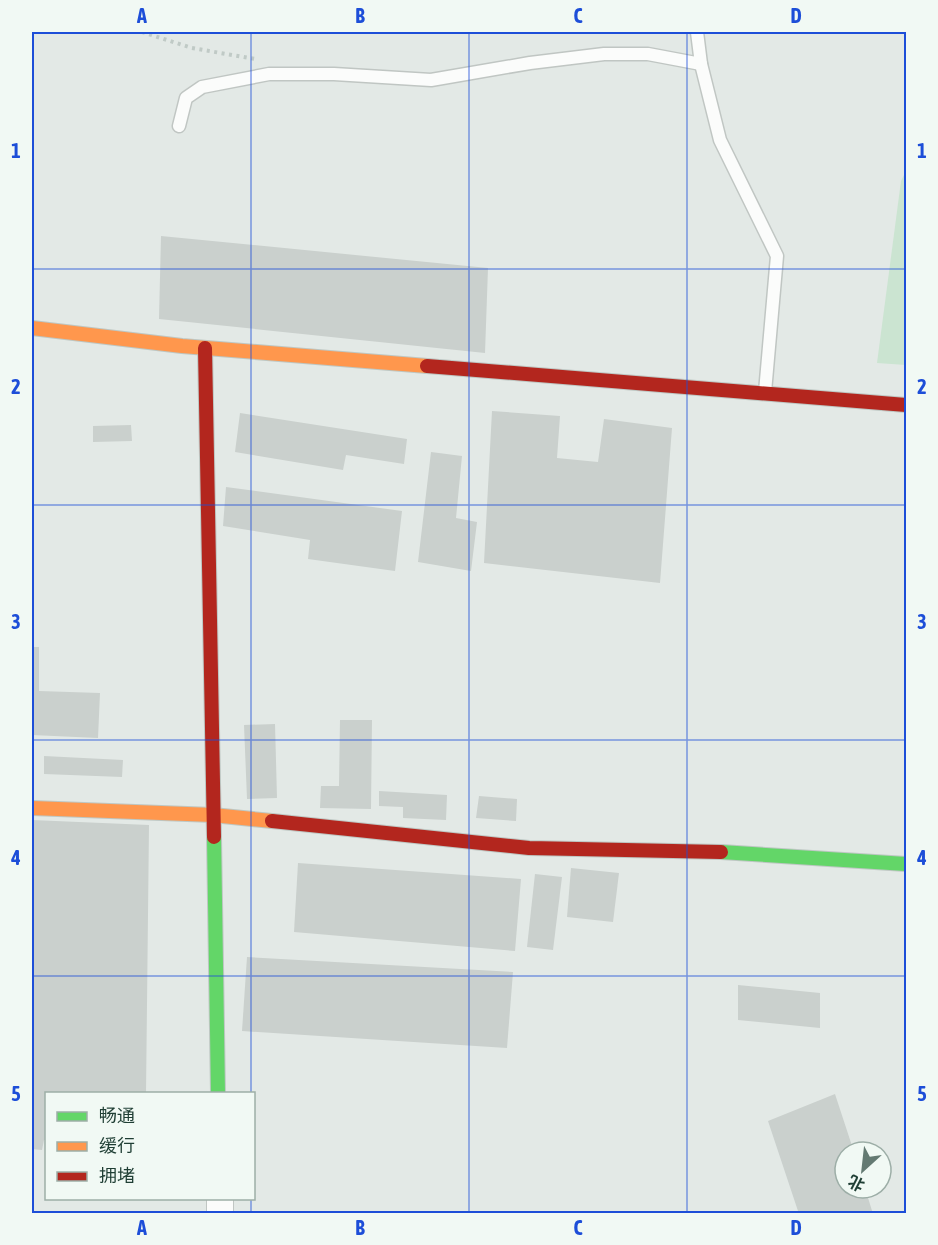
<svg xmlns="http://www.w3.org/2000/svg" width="938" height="1245" viewBox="0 0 938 1245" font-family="'Asap Condensed','Noto Sans SC',sans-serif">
  <rect width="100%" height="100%" fill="#e3e9e6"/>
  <polygon fill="#cbe4d1" points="906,171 906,365 877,363 901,181"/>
  <g fill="#cad0cd">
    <polygon points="161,236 488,268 485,353 159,319"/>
    <polygon points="492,411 560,416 557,458 598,462 604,419 672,428 660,583 484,563"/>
    <polygon points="240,413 407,439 404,464 346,455 343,470 235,452"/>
    <polygon points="131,425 132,441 93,442 93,426"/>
    <polygon points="431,452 462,456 456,518 477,522 471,571 418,562"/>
    <polygon points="226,487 402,511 395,571 308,559 310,540 223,526"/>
    <polygon points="32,647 39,647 39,691 100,693 98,738 32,735"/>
    <polygon points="340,720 372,720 371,809 320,808 321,786 339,786"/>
    <polygon points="275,724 277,798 247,799 244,725"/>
    <polygon points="44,756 123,760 122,777 44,774"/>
    <polygon points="379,791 447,795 446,820 403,818 403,807 379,806"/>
    <polygon points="479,796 517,799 516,821 476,818"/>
    <polygon points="32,820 149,825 146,1094 46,1094 46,1140 44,1140 42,1150 32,1149"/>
    <polygon points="298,863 521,879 515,951 294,932"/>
    <polygon points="571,868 619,873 613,922 567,917"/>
    <polygon points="535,874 562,877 553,950 527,947"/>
    <polygon points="247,957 513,972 507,1048 242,1031"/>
    <polygon points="738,985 820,993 820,1028 738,1020"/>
    <polygon points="835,1094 854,1152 845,1152 845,1188 865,1188 873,1214 799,1214 768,1121"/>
  </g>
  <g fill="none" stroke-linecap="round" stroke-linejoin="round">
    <defs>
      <g id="lane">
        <polyline points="697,32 701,64 720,140 777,256 765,392"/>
        <polyline points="179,126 186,98 202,87 269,74 334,74 431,80 530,63 604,54 648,54 701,64"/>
      </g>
      <polyline id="street" points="220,1198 220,1214"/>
      <g id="fast">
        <polyline points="214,837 218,1094"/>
        <polyline points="721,852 906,864"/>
      </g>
      <g id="slow">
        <polyline points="32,328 182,346 427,366"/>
        <polyline points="32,808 213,815 272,821"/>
      </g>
      <g id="jam">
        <polyline points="205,348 214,837"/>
        <polyline points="427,366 906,405"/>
        <polyline points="272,821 529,848 721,852"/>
      </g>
    </defs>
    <use href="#lane" stroke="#c0c6c3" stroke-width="15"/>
    <use href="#street" stroke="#c0c6c3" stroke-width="28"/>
    <use href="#fast" stroke="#bec7c3" stroke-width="16"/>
    <use href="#slow" stroke="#bec7c3" stroke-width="16"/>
    <use href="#jam" stroke="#bec7c3" stroke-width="16"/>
    <polyline stroke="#c0cac6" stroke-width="4" stroke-dasharray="3 4.5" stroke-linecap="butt" points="142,32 192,48 255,59"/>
    <use href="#lane" stroke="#fbfcfb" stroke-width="12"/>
    <use href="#street" stroke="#fbfcfb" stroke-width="26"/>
    <use href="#fast" stroke="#63d668" stroke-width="14"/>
    <use href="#slow" stroke="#ff974d" stroke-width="14"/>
    <use href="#jam" stroke="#b3261e" stroke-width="14"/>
  </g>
  <path fill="none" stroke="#1d4ed8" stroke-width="1.5" stroke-opacity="0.55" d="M251,32V1094M469,32V1214M687,32V1214M32,269H906M32,505H906M32,740H906M32,976H906M251,1198V1214"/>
  <rect width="938" height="1245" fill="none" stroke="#f1f9f4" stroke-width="66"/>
  <rect x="45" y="1092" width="210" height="108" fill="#f1f9f4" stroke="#9daea7" stroke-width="1.5"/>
  <rect x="57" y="1112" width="30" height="9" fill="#63d668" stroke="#9daea7" stroke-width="1.5"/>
  <text x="99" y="1122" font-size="18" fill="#1f3e34">畅通</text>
  <rect x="57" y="1142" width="30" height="9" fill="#ff974d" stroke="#9daea7" stroke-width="1.5"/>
  <text x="99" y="1152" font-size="18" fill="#1f3e34">缓行</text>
  <rect x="57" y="1172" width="30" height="9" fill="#b3261e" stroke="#9daea7" stroke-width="1.5"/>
  <text x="99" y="1182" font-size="18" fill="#1f3e34">拥堵</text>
  <g transform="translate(863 1170) rotate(207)"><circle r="28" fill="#f1f9f4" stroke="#9daea7" stroke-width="1.5"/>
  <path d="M0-4.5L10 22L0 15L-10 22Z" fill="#647a72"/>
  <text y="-9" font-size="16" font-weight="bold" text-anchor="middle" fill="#1f3e34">北</text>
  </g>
  <rect x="33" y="33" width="872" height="1179" fill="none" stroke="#1d4ed8" stroke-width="2"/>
  <g font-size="20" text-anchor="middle" font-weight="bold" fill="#1d4ed8">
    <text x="142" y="23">A</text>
    <text x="360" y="23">B</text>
    <text x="578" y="23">C</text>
    <text x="796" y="23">D</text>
    <text x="16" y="158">1</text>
    <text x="922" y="158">1</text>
    <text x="16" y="394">2</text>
    <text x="922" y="394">2</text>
    <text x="16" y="629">3</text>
    <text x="922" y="629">3</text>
    <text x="16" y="865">4</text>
    <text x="922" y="865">4</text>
    <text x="16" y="1101">5</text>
    <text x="922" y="1101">5</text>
    <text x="142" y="1235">A</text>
    <text x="360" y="1235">B</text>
    <text x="578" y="1235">C</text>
    <text x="796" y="1235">D</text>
  </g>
</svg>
